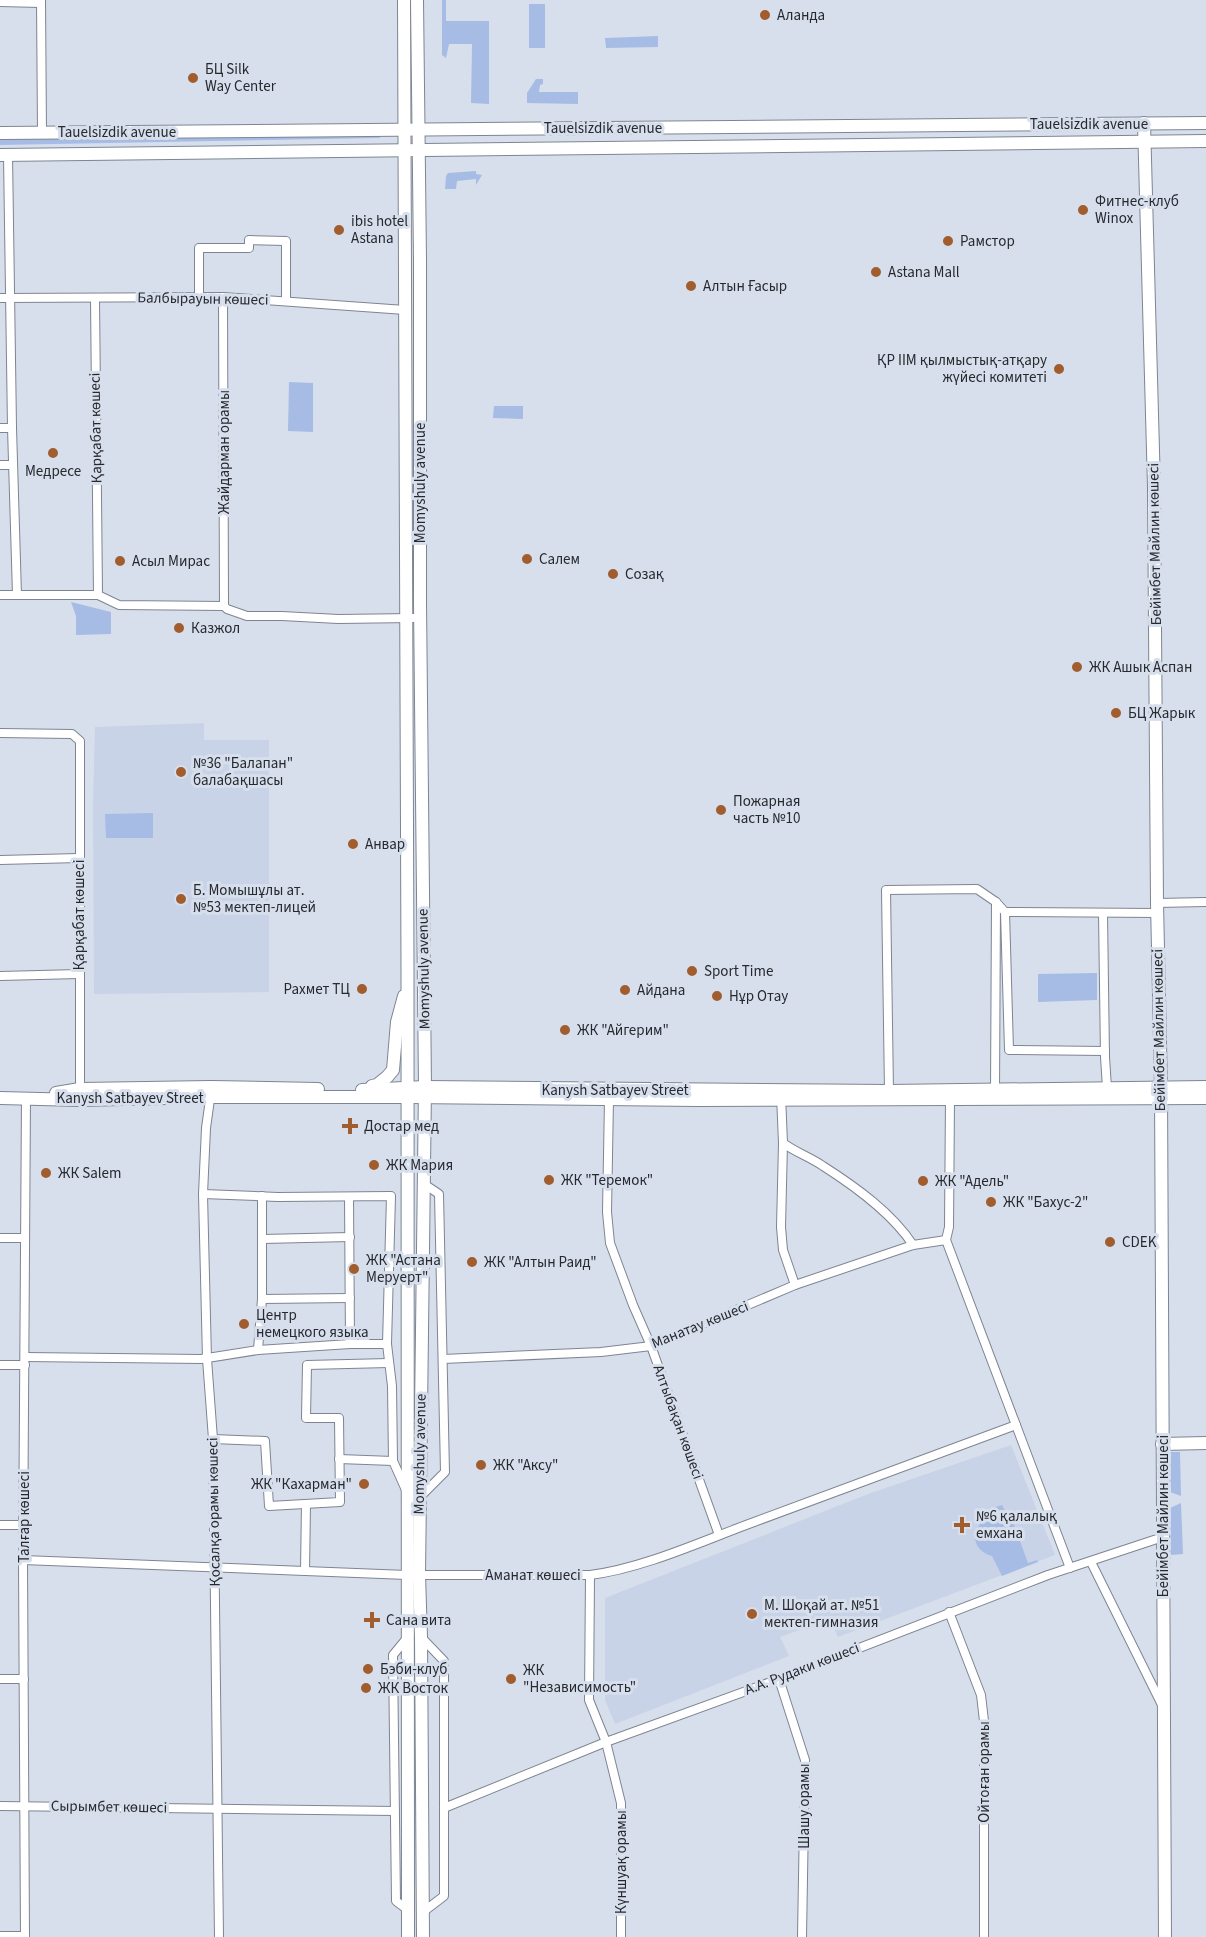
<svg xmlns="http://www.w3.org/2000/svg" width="1206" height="1937" viewBox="0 0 1206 1937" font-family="'Source Sans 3',sans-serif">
  <rect width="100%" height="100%" fill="#d7dfed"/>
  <g fill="#c8d3e8">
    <polygon points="204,723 204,740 269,740 269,992 94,994 93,805 95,727"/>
    <polygon points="1011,1445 1055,1555 838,1637 830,1619 780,1637 789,1656 615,1724 605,1700 605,1598 868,1494"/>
  </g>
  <g fill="#a6bce5">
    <polygon points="442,0 446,0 446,21 489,21 489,104 471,103 472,44 449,44 446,58 442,55"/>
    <rect x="529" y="4" width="16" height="44"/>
    <polygon points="658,36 658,47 606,48 605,38"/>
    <polygon points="536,79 543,79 543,84 540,85 539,92 578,92 578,104 527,103 527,93"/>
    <polygon points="380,132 380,138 0,145 0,139"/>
    <polygon points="476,171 476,174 482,175 476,185 476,179 457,181 456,189 445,189 446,176 448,173"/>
    <polygon points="289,382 313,383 313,432 288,431"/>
    <polygon points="494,406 523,406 523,419 493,418"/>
    <polygon points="71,602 111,612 111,634 76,635 76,616"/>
    <polygon points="153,813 153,838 106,838 105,814"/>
    <polygon points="1097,973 1097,1000 1038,1002 1038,974"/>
    <polygon points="1169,1452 1180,1452 1181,1496 1170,1492"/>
    <polygon points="1181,1503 1183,1554 1171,1555 1170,1508"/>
    <path d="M1002,1505L1007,1515L1010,1514L1028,1563L1037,1560L1038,1562L1002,1576L992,1556C979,1553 970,1540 978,1527C983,1519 988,1516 992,1508Z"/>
  </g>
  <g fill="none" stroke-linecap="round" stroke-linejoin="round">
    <defs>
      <g id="street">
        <polyline points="41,0 42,132"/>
        <polyline points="0,2 41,3"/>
        <polyline points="8,155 12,428 17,595"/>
        <polyline points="223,297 224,606"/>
        <polyline points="0,298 223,297 405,310"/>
        <polyline points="95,298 98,595"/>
        <polyline points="199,298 199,248 249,248 249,240 286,241 286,301"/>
        <polyline points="0,428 12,428"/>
        <polyline points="0,465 13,465"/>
        <polyline points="0,595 98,595 119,605 224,606"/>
        <polyline points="224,606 227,609 247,616 282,616 338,619 413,618"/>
        <polyline points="0,733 72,734 80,741 80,1093"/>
        <polyline points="0,860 79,858"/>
        <polyline points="1157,903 1206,902"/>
        <polyline points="1005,912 1009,1050 1105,1051"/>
        <polyline points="1103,913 1105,1057 1107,1088"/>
        <polyline points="0,976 79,974"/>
        <polyline points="889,1091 886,890 977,889 996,902 1005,912 1158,913"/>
        <polyline points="211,1092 206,1128 203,1194 207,1359 213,1439 219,1937"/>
        <polyline points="995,1094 996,902"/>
        <path d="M781,1095L783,1143C795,1152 810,1157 823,1166C856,1187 892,1213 913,1245"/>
        <polyline points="609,1099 607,1212 610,1243 633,1305 651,1346 719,1535"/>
        <polyline points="950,1099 949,1227 946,1240 1070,1568"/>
        <polyline points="783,1143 781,1227 783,1250 795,1285"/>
        <polyline points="203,1194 278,1197 391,1196 387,1344 392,1386 393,1461 406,1490"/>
        <polyline points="349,1197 350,1344"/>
        <polyline points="0,1238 25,1238"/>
        <polyline points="262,1239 350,1237"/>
        <polyline points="262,1299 350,1298"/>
        <polyline points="258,1350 262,1299 262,1196"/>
        <polyline points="25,1357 201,1359 258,1350 350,1344 387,1344"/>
        <polyline points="443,1359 601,1352 651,1346 795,1285 913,1245 946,1240"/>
        <polyline points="0,1365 25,1365"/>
        <polyline points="213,1439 265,1441 269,1506 340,1502 339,1418 306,1418 307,1365 389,1363"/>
        <polyline points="339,1459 393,1461"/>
        <polyline points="420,1497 445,1472 439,1194 424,1184"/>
        <polyline points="0,1525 24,1525"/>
        <path d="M23,1560L407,1575H590C640,1569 698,1543 746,1525C836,1492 926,1458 1016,1425"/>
        <polyline points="1091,1562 1163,1707"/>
        <polyline points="305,1571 306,1504"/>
        <polyline points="590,1575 589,1700 606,1742 621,1803 621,1937"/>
        <polyline points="949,1612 981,1695 984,1721 984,1937"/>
        <polyline points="421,1637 444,1661 444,1896 423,1912"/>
        <polyline points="407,1638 393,1655 396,1901 408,1910"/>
        <polyline points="0,1679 24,1679"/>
        <polyline points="779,1679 805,1760 802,1937"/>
        <polyline points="0,1806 395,1811"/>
        <polyline points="444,1808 606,1742 779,1679 1048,1575 1163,1537"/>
        <polyline points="0,1936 25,1936"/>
        <polyline points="25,1937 23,1560 26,1097"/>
      </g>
      <g id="secondary">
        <path d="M404,0C411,646 405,1291 408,1937"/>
        <polyline points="417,0 420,261 420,603 425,1087 419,1575 421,1637 423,1937"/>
        <polyline points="1144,123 1154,487 1157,903 1161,1088 1165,1937"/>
        <polyline points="0,133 1206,123"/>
        <polyline points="0,155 1206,141"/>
        <polyline points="372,1086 377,1085 387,1077 393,1070 397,1022 404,996"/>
        <polyline points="362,1090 425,1087 889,1091 1206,1087"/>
        <polyline points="56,1093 80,1089 211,1087 318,1089"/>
        <polyline points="0,1098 80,1100 211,1097 409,1097 698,1100 1206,1098"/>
        <polyline points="1162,1444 1206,1443"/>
      </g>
    </defs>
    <use href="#street" stroke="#7e8592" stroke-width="10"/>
    <use href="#secondary" stroke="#7e8592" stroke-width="14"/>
    <use href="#street" stroke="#fff" stroke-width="8"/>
    <use href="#secondary" stroke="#fff" stroke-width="12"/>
  </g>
  <g fill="#a15d2e" stroke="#d7dfed" stroke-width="2">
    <circle cx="765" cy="15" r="6"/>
    <circle cx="193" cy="78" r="6"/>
    <circle cx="1083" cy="210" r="6"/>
    <circle cx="339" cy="230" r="6"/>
    <circle cx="948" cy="241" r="6"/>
    <circle cx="876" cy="272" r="6"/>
    <circle cx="691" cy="286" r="6"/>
    <circle cx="1059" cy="369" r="6"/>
    <circle cx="53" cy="453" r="6"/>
    <circle cx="527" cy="559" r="6"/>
    <circle cx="120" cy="561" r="6"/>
    <circle cx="613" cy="574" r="6"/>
    <circle cx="179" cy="628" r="6"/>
    <circle cx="1077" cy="667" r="6"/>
    <circle cx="1116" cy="713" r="6"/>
    <circle cx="181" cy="772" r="6"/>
    <circle cx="721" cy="810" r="6"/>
    <circle cx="353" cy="844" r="6"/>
    <circle cx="181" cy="899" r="6"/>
    <circle cx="692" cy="971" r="6"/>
    <circle cx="362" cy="989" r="6"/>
    <circle cx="625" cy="990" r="6"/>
    <circle cx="717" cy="996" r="6"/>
    <circle cx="565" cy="1030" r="6"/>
    <path d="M347 1117h6v6h6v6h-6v6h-6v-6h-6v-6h6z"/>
    <circle cx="374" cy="1165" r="6"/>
    <circle cx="46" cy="1173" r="6"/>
    <circle cx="549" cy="1180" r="6"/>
    <circle cx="923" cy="1181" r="6"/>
    <circle cx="991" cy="1202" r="6"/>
    <circle cx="1110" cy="1242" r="6"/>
    <circle cx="472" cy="1262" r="6"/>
    <circle cx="354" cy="1269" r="6"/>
    <circle cx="244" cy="1324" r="6"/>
    <circle cx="481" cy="1465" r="6"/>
    <circle cx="364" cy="1484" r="6"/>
    <path d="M959 1516h6v6h6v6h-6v6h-6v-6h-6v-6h6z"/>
    <circle cx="752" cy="1614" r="6"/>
    <path d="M369 1611h6v6h6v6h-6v6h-6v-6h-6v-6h6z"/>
    <circle cx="368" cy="1669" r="6"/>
    <circle cx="511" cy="1679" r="6"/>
    <circle cx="366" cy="1688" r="6"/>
  </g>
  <g text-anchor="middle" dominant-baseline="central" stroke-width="6" stroke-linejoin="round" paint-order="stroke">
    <g font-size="15" fill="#26292e" stroke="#d7dfed" text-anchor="start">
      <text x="777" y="15">Аланда</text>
      <text x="205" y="69">БЦ Silk<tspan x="205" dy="17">Way Center</tspan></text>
      <text x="1095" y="201">Фитнес-клуб<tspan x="1095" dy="17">Winox</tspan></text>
      <text x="351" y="221">ibis hotel<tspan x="351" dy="17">Astana</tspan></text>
      <text x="960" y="241">Рамстор</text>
      <text x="888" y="272">Astana Mall</text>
      <text x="703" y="286">Алтын Ғасыр</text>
      <text x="1047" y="360" text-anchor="end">ҚР ІІМ қылмыстық-атқару<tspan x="1047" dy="17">жүйесі комитеті</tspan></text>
      <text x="53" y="471" text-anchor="middle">Медресе</text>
      <text x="539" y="559">Салем</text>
      <text x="132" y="561">Асыл Мирас</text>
      <text x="625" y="574">Созақ</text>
      <text x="191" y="628">Казжол</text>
      <text x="1089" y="667">ЖК Ашык Аспан</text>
      <text x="1128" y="713">БЦ Жарык</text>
      <text x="193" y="763">№36 "Балапан"<tspan x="193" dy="17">балабақшасы</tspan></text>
      <text x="733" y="801">Пожарная<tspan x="733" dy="17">часть №10</tspan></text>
      <text x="365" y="844">Анвар</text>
      <text x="193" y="890">Б. Момышұлы ат.<tspan x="193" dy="17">№53 мектеп-лицей</tspan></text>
      <text x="704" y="971">Sport Time</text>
      <text x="350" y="989" text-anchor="end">Рахмет ТЦ</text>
      <text x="637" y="990">Айдана</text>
      <text x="729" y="996">Нұр Отау</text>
      <text x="577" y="1030">ЖК "Айгерим"</text>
      <text x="364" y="1126">Достар мед</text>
      <text x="386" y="1165">ЖК Мария</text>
      <text x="58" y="1173">ЖК Salem</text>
      <text x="561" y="1180">ЖК "Теремок"</text>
      <text x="935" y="1181">ЖК "Адель"</text>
      <text x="1003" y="1202">ЖК "Бахус-2"</text>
      <text x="1122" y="1242">CDEK</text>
      <text x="366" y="1260">ЖК "Астана<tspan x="366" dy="17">Меруерт"</tspan></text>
      <text x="484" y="1262">ЖК "Алтын Раид"</text>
      <text x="256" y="1315">Центр<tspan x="256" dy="17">немецкого языка</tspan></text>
      <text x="493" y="1465">ЖК "Аксу"</text>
      <text x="352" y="1484" text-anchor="end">ЖК "Кахарман"</text>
      <text x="976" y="1516">№6 қалалық<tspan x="976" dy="17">емхана</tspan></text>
      <text x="764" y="1605">М. Шоқай ат. №51<tspan x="764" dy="17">мектеп-гимназия</tspan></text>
      <text x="386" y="1620">Сана вита</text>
      <text x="380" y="1669">Бэби-клуб</text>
      <text x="523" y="1670">ЖК<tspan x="523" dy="17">"Независимость"</tspan></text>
      <text x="378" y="1688">ЖК Восток</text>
    </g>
    <g font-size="15" fill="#26292e" stroke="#d7dfed">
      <text x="1089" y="124">Tauelsizdik avenue</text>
      <text x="603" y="128">Tauelsizdik avenue</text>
      <text x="117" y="132">Tauelsizdik avenue</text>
      <text transform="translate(203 299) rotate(1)">Балбырауын көшесі</text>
      <text transform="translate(96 428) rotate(-91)">Қарқабат көшесі</text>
      <text transform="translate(224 452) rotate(-90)">Жайдарман орамы</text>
      <text transform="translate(420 483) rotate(-90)">Momyshuly avenue</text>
      <text transform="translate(1155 544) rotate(-91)">Бейімбет Майлин көшесі</text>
      <text transform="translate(79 915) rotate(-90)">Қарқабат көшесі</text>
      <text transform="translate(424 969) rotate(-91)">Momyshuly avenue</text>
      <text transform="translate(1159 1030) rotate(-91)">Бейімбет Майлин көшесі</text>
      <text x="615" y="1090">Kanysh Satbayev Street</text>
      <text x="130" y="1098">Kanysh Satbayev Street</text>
      <text transform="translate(700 1325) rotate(-22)">Манатау көшесі</text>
      <text transform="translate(678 1422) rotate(70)">Алтыбақан көшесі</text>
      <text transform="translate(420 1454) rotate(-89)">Momyshuly avenue</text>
      <text transform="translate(214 1512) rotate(-91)">Қосалқа орамы көшесі</text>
      <text transform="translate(1163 1516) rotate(-90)">Бейімбет Майлин көшесі</text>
      <text transform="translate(24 1517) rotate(-90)">Талғар көшесі</text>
      <text x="533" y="1575">Аманат көшесі</text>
      <text transform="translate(802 1669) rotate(-21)">А.А. Рудаки көшесі</text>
      <text transform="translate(984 1772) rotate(-90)">Ойтоған орамы</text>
      <text transform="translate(804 1806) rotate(-90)">Шашу орамы</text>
      <text transform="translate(109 1807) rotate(1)">Сырымбет көшесі</text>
      <text transform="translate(621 1862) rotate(-90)">Күншуақ орамы</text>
    </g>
  </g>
</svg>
